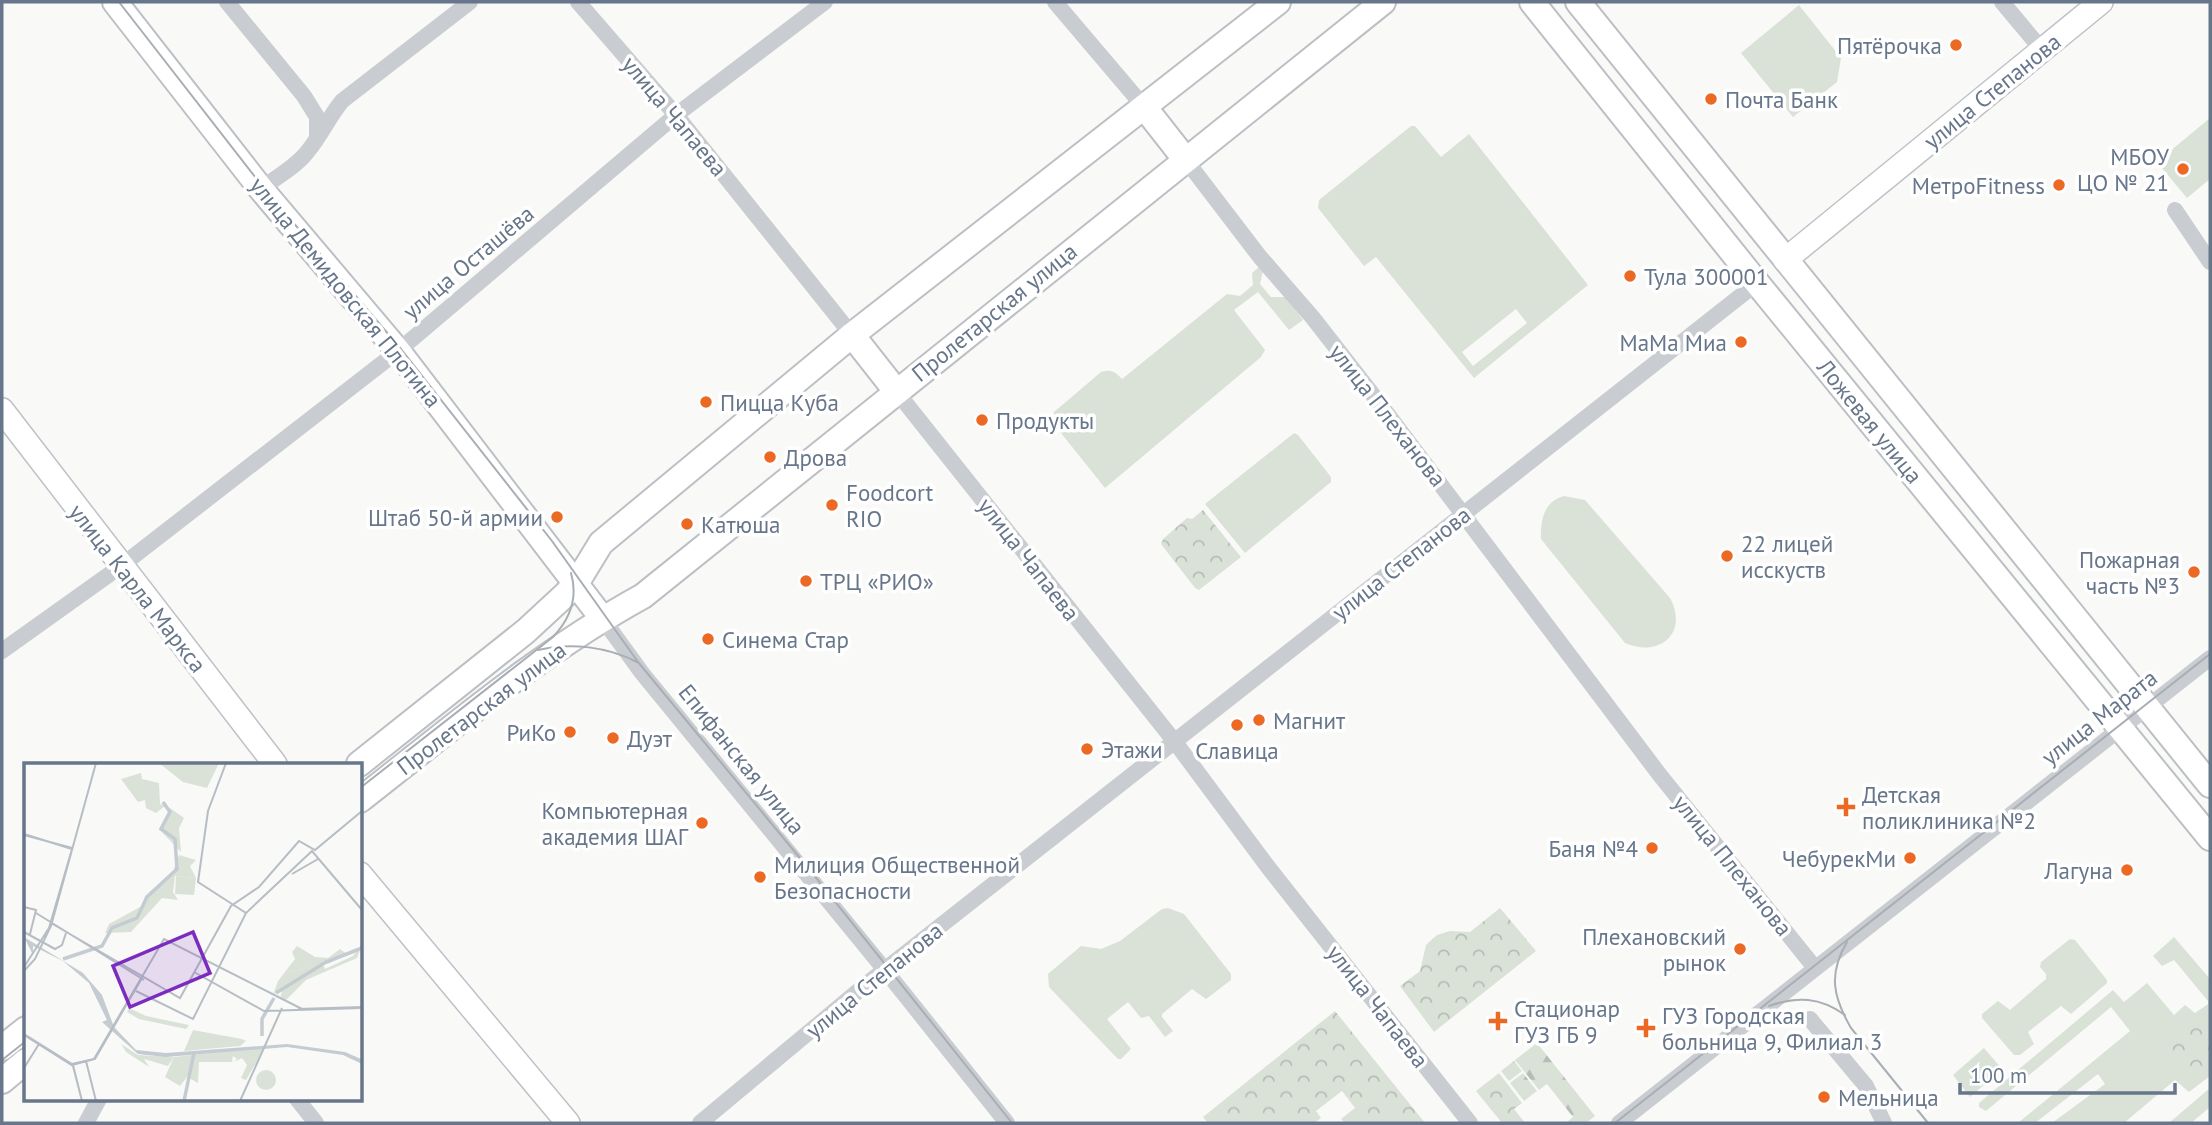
<svg xmlns="http://www.w3.org/2000/svg" width="2212" height="1125" viewBox="0 0 2212 1125" font-family="'PT Sans',sans-serif">
  <defs>
    <pattern id="forest-firs" width="22" height="20" patternUnits="userSpaceOnUse" patternTransform="scale(1.75)"><rect width="22" height="20" fill="#dae2d8"/><path d="M5 1l3.5 6h-7zM16 11l3.5 6h-7z" fill="#b5bcb5"/></pattern>
    <pattern id="park-crowns" width="20" height="18" patternUnits="userSpaceOnUse" patternTransform="scale(1.75)"><rect width="20" height="18" fill="#dae2d8"/><path d="M2 6a3 3 0 1 1 6 0M12 15a3 3 0 1 1 6 0" fill="none" stroke="#b5bcb5"/></pattern>
  </defs>
  <rect width="100%" height="100%" fill="#f9f9f7"/>
  <g fill="#dae2d8" fill-rule="evenodd">
    <polygon points="1799,5 1841,58 1837,82 1793,117 1741,53"/>
    <polygon points="2210,118 2210,179 2187,198 2157,162"/>
    <path d="M1411,126H1415L1441,157L1469,134L1588,285L1474,378L1376,257L1364,266L1318,208L1319,200ZM1516,309L1527,323L1473,366L1462,352Z"/>
    <path d="M1260,266L1263,271L1260,284L1271,297H1286L1303,320L1289,330L1258,292L1234,310L1265,350L1261,357L1105,488L1053,423L1054,412L1101,372C1112,369 1115,372 1122,379L1227,294L1240,296L1253,285L1252,273Z"/>
    <polygon points="1294,433 1298,435 1331,477 1331,482 1245,553 1205,504"/>
    <path d="M1564,496L1585,500L1670,598C1689,633 1659,658 1625,643L1541,539C1540,521 1544,501 1564,496Z"/>
    <polygon points="1168,908 1184,914 1231,974 1231,980 1206,999 1192,989 1162,1014 1162,1017 1173,1031 1165,1037 1149,1016 1141,1018 1128,1002 1107,1019 1131,1049 1121,1059 1118,1059 1049,987 1048,974 1081,946 1101,949 1120,941 1162,909"/>
    <polygon points="2174,937 2210,979 2210,1076 2189,1092 2175,1080 2124,1123 2052,1123 2105,1084 2098,1074 2035,1123 2018,1123 2130,1031 2111,1007 1986,1111 1979,1107 1979,1103 2113,990 2124,1002 2147,983 2174,1015 2185,1005 2195,1013 2208,1004 2208,1001 2174,960 2162,966 2153,956"/>
    <polygon points="2070,939 2075,940 2107,980 2107,983 2071,1014 2061,1006 2028,1032 2034,1044 2020,1055 2014,1055 1982,1018 1982,1014 1998,1001 2010,1010 2046,979 2046,974 2040,967 2041,962"/>
    <polygon points="1984,1048 2002,1069 1970,1097 1953,1075"/>
    <polygon points="2210,1088 2210,1107 2191,1123 2169,1123"/>
  </g>
  <g fill="url(#forest-firs)">
    <polygon points="1537,1043 1595,1116 1586,1123 1566,1123 1573,1117 1547,1084 1539,1090 1515,1060"/>
    <polygon points="1514,1061 1522,1071 1509,1081 1501,1071"/>
    <polygon points="1523,1073 1537,1091 1524,1101 1510,1083"/>
  </g>
  <g fill="url(#park-crowns)">
    <polygon points="1203,510 1241,557 1199,590 1195,588 1161,544 1163,539 1187,518 1192,519"/>
    <polygon points="1500,908 1536,951 1434,1032 1400,986 1420,971 1426,945 1437,935 1450,931 1470,932"/>
    <polygon points="1335,1011 1425,1123 1345,1123 1341,1119 1355,1108 1342,1091 1316,1111 1321,1118 1314,1123 1208,1123 1203,1117"/>
    <polygon points="2195,1016 2210,1035 2210,1073 2195,1085 2162,1045"/>
    <polygon points="1499,1073 1522,1103 1514,1109 1525,1123 1502,1123 1476,1091"/>
  </g>
  <g fill="none" stroke-linecap="round" stroke-linejoin="round">
    <defs>
      <g id="secondary">
        <polyline points="1785,260 2101,2"/>
        <polyline points="2,410 275,764"/>
        <polyline points="360,874 568,1123"/>
      </g>
      <g id="primary">
        <polyline points="115,2 261,189 398,351 602,618"/>
        <polyline points="1532,2 1757,283 2210,838"/>
        <polyline points="1578,2 2210,785"/>
        <polyline points="1145,108 1185,159"/>
        <polyline points="852,335 896,391"/>
        <polyline points="359,764 526,631 566,594 579,579 601,543 852,335 1278,2"/>
        <path d="M360,800C452,728 541,652 643,596L1383,2"/>
        <polyline points="2,1048 26,1029"/>
        <polyline points="2,1081 26,1061"/>
      </g>
    </defs>
    <use href="#secondary" stroke="#bec1c7" stroke-width="26"/>
    <use href="#primary" stroke="#bcbfc4" stroke-width="28"/>
    <g stroke="#c9ccd0" stroke-width="16">
      <polyline points="227,2 304,96 317,117 317,135"/>
      <polyline points="578,2 676,115 852,335"/>
      <polyline points="1055,2 1145,108"/>
      <polyline points="2002,2 2043,51"/>
      <polyline points="1185,159 1260,257 1313,318 1373,395 1659,774 1815,968"/>
      <path d="M261,189C276,177 296,167 308,151C321,135 329,117 342,101L470,2"/>
      <polyline points="2175,210 2210,262"/>
      <polyline points="896,391 1175,742 1268,867 1470,1123"/>
      <polyline points="602,618 642,673 885,970 1007,1123"/>
      <polyline points="2,651 121,566 398,351 676,115 825,2"/>
      <polyline points="1810,1019 1866,1086 1884,1123"/>
      <polyline points="297,1099 316,1123"/>
      <polyline points="86,1123 99,1099"/>
      <polyline points="700,1123 869,982 1757,283"/>
      <polyline points="1619,1123 2210,658"/>
    </g>
    <use href="#secondary" stroke="#fff" stroke-width="23"/>
    <use href="#primary" stroke="#fff" stroke-width="24"/>
    <g stroke="#a9aeb5" stroke-width="2">
      <polyline points="119,2 263,187 401,349 552,541 638,662 809,869 1012,1123"/>
      <path d="M538,650C571,642 608,647 637,662"/>
      <path d="M360,788L553,637C570,619 578,597 571,573"/>
      <path d="M1847,942C1828,974 1833,997 1851,1028L1928,1123"/>
      <path d="M1769,1006C1797,996 1820,997 1845,1015"/>
      <polyline points="2,1060 26,1041"/>
      <polyline points="1615,1123 2210,654"/>
    </g>
  </g>
  <g fill="#ec6924" stroke="#fff" stroke-width="2.5">
    <circle cx="1956" cy="45" r="7"/>
    <circle cx="1711" cy="99" r="7"/>
    <circle cx="2183" cy="169" r="7"/>
    <circle cx="2059" cy="185" r="7"/>
    <circle cx="1630" cy="276" r="7"/>
    <circle cx="1741" cy="342" r="7"/>
    <circle cx="706" cy="402" r="7"/>
    <circle cx="982" cy="420" r="7"/>
    <circle cx="770" cy="457" r="7"/>
    <circle cx="832" cy="505" r="7"/>
    <circle cx="557" cy="517" r="7"/>
    <circle cx="687" cy="524" r="7"/>
    <circle cx="1727" cy="556" r="7"/>
    <circle cx="2194" cy="572" r="7"/>
    <circle cx="806" cy="581" r="7"/>
    <circle cx="708" cy="639" r="7"/>
    <circle cx="1259" cy="720" r="7"/>
    <circle cx="1237" cy="725" r="7"/>
    <circle cx="570" cy="732" r="7"/>
    <circle cx="613" cy="738" r="7"/>
    <circle cx="1087" cy="749" r="7"/>
    <path d="M1842.5 796.5h7v7h7v7h-7v7h-7v-7h-7v-7h7z"/>
    <circle cx="702" cy="823" r="7"/>
    <circle cx="1652" cy="848" r="7"/>
    <circle cx="1910" cy="858" r="7"/>
    <circle cx="2127" cy="870" r="7"/>
    <circle cx="760" cy="877" r="7"/>
    <circle cx="1740" cy="949" r="7"/>
    <path d="M1494.5 1010.5h7v7h7v7h-7v7h-7v-7h-7v-7h7z"/>
    <path d="M1642.5 1017.5h7v7h7v7h-7v7h-7v-7h-7v-7h7z"/>
    <circle cx="1824" cy="1097" r="7"/>
  </g>
  <g text-anchor="middle" dominant-baseline="central" stroke-width="7" stroke-linejoin="round" paint-order="stroke">
    <g font-size="23" fill="#67768a" stroke="#fff" text-anchor="start">
      <text x="1942" y="45" text-anchor="end">Пятёрочка</text>
      <text x="1725" y="99">Почта Банк</text>
      <text x="2169" y="156" text-anchor="end">МБОУ<tspan x="2169" dy="26">ЦО № 21</tspan></text>
      <text x="2045" y="185" text-anchor="end">МетроFitness</text>
      <text x="1644" y="276">Тула 300001</text>
      <text x="1727" y="342" text-anchor="end">МаМа Миа</text>
      <text x="720" y="402">Пицца Куба</text>
      <text x="996" y="420">Продукты</text>
      <text x="784" y="457">Дрова</text>
      <text x="846" y="492">Foodcort<tspan x="846" dy="26">RIO</tspan></text>
      <text x="543" y="517" text-anchor="end">Штаб 50-й армии</text>
      <text x="701" y="524">Катюша</text>
      <text x="1741" y="543">22 лицей<tspan x="1741" dy="26">исскуств</tspan></text>
      <text x="2180" y="559" text-anchor="end">Пожарная<tspan x="2180" dy="26">часть №3</tspan></text>
      <text x="820" y="581">ТРЦ «РИО»</text>
      <text x="722" y="639">Синема Стар</text>
      <text x="1273" y="720">Магнит</text>
      <text x="556" y="732" text-anchor="end">РиКо</text>
      <text x="627" y="738">Дуэт</text>
      <text x="1101" y="749">Этажи</text>
      <text x="1237" y="750" text-anchor="middle">Славица</text>
      <text x="1862" y="794">Детская<tspan x="1862" dy="26">поликлиника №2</tspan></text>
      <text x="688" y="810" text-anchor="end">Компьютерная<tspan x="688" dy="26">академия ШАГ</tspan></text>
      <text x="1638" y="848" text-anchor="end">Баня №4</text>
      <text x="1896" y="858" text-anchor="end">ЧебурекМи</text>
      <text x="774" y="864">Милиция Общественной<tspan x="774" dy="26">Безопасности</tspan></text>
      <text x="2113" y="870" text-anchor="end">Лагуна</text>
      <text x="1726" y="936" text-anchor="end">Плехановский<tspan x="1726" dy="26">рынок</tspan></text>
      <text x="1514" y="1008">Стационар<tspan x="1514" dy="26">ГУЗ ГБ 9</tspan></text>
      <text x="1662" y="1015">ГУЗ Городская<tspan x="1662" dy="26">больница 9, Филиал 3</tspan></text>
      <text x="1838" y="1097">Мельница</text>
    </g>
    <g font-size="23" fill="#67768a" stroke="#fff">
      <text transform="translate(1992 91) rotate(-39)">улица Степанова</text>
      <text transform="translate(675 116) rotate(50)">улица Чапаева</text>
      <text transform="translate(468 262) rotate(-40)">улица Осташёва</text>
      <text transform="translate(346 292) rotate(51)">улица Демидовская Плотина</text>
      <text transform="translate(994 312) rotate(-39)">Пролетарская улица</text>
      <text transform="translate(1388 415) rotate(52)">улица Плеханова</text>
      <text transform="translate(1870 421) rotate(51)">Ложевая улица</text>
      <text transform="translate(1029 559) rotate(52)">улица Чапаева</text>
      <text transform="translate(1401 563) rotate(-38)">улица Степанова</text>
      <text transform="translate(138 588) rotate(52)">улица Карла Маркса</text>
      <text transform="translate(481 708) rotate(-37)">Пролетарская улица</text>
      <text transform="translate(2099 717) rotate(-38)">улица Марата</text>
      <text transform="translate(742 759) rotate(51)">Епифанская улица</text>
      <text transform="translate(1733 865) rotate(51)">улица Плеханова</text>
      <text transform="translate(874 980) rotate(-39)">улица Степанова</text>
      <text transform="translate(1378 1006) rotate(52)">улица Чапаева</text>
    </g>
  </g>
  <g transform="translate(24 763)">
    <rect width="338" height="338" fill="#f9f9f7"/>
    <path d="M338,181L333,195L282,217L261,238L256,236L263,209L299,201L301,206L329,193ZM105,245L122,253L165,262L162,266L115,256L103,249ZM241,284L222,317L217,315L223,302L218,295L210,299L213,296L209,293L208,299H175L174,320L163,314L156,323L141,314L150,294Z" fill="#dae2d8"/>
    <path d="M117,10L118,16L135,20L136,41L141,43L132,50L122,45L121,37L114,39L97,16ZM146,45L160,55L155,65L157,89L135,66ZM155,92L172,97L166,103L172,115L151,113L149,129L154,137L138,135L107,169L81,170L85,161L118,143L121,133L149,108ZM273,183L291,194L304,195L316,186L323,191L306,200L263,209L262,221L249,232L254,218L271,196L268,189ZM169,267L218,276L222,278L216,283L160,288ZM97,281L114,292L150,294L144,303L120,296L125,304L102,289Z" fill="#dae2d8"/>
    <path d="M152,113L172,115L170,132L151,131Z" fill="#dae2d8"/>
    <path d="M135,0H195L183,25L159,19ZM232 317a10 10 0 1 1 20 0a10 10 0 1 1-20 0Z" fill="#dae2d8"/>
    <path d="M0,174L59,210L78,232L90,264L112,287L142,290L263,281L321,289L337,296L338,301L319,292L263,284L142,294L114,291L78,259L83,257L65,220L39,198L9,183V192Z" fill="#c4ccd2"/>
    <path fill="none" stroke="#c4ccd2" stroke-width="3.5" d="M39,196L78,183L88,165L113,155L123,134L153,106L151,76L137,66L146,49L139,39M252,230L302,199L338,185M238,273V256L250,235M160,338L170,290"/>
    <path fill="none" stroke="#b6bdc4" stroke-width="2" d="M202,0L184,48L174,119L222,150M0,71L48,86L25,165L0,204M0,72L48,85M268,111L294,96M0,144L12,147L6,171M12,150L120,217M27,160L156,235L207,143L235,124L275,78L291,87L338,48M0,169L31,186L38,182L42,170M0,208L11,196L27,163L72,0M170,209L240,248L338,245M112,228L169,256L222,150L288,88L338,147M274,246L338,244M0,271L48,301L70,296L140,176L278,246M0,272L49,303L58,338M62,298L72,338M48,302L71,296L118,215M49,302L58,338M0,305L15,281M216,338L258,245"/>
    <path fill="#7b2cbf" fill-opacity="0.15" stroke="#7b2cbf" stroke-width="3.5" d="M169,169L186,210L106,244L89,203Z"/>
    <rect width="338" height="338" fill="none" stroke="#67768a" stroke-width="3.5"/>
  </g>
  <rect width="2212" height="1125" fill="none" stroke="#67768a" stroke-width="7"/>
  <path d="M1960 1083v10h215v-10" fill="none" stroke="#67768a" stroke-width="3.5"/>
  <text x="1970" y="1083" font-size="21" fill="#67768a" stroke="#ffffff" stroke-width="5" paint-order="stroke">100 m</text>
</svg>
